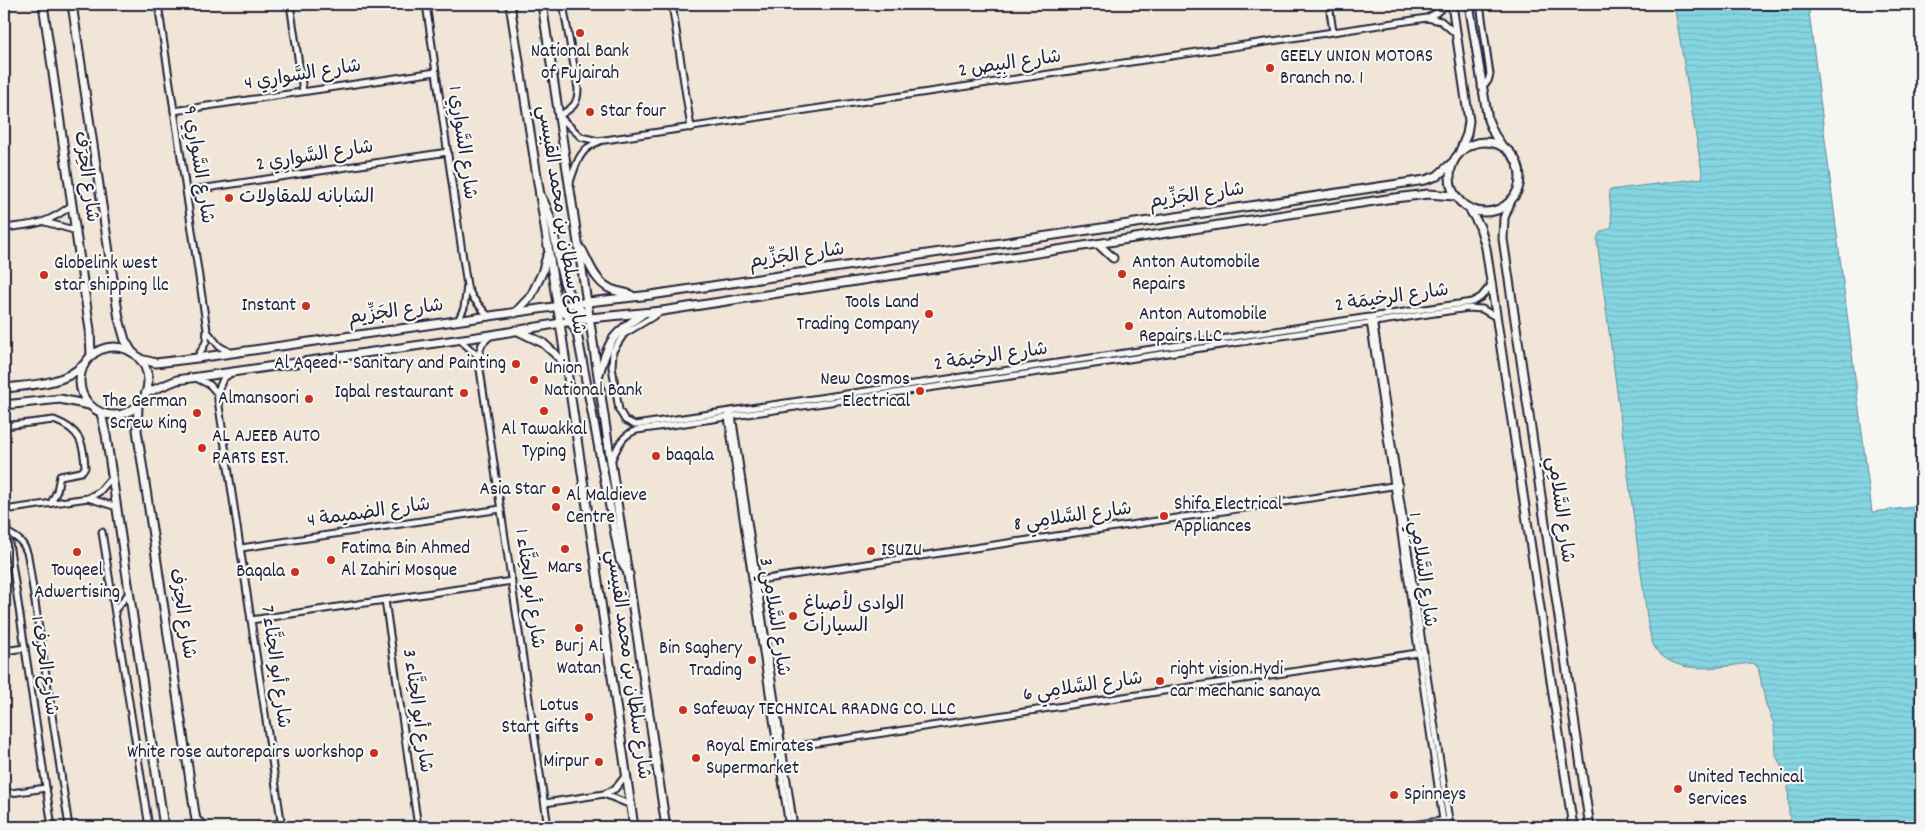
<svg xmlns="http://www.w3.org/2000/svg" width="1925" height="831" viewBox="0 0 1925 831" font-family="Dekko,'Playpen Sans Arabic',sans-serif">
  <defs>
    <pattern id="water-rules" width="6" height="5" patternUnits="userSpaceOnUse" patternTransform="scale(1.25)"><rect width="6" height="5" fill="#86d5e2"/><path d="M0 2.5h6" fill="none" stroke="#73b7c3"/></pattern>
  </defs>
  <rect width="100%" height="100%" fill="#f6f6f2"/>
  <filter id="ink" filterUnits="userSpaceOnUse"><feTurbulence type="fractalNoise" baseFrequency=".02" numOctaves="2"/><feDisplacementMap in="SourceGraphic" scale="10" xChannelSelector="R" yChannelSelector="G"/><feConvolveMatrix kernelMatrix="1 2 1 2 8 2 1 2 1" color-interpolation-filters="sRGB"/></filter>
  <g filter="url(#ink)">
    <polygon fill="#f0e5d6" points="4,4 1674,4 1703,178 1609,190 1612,226 1610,229 1598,235 1597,241 1648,625 1681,666 1697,668 1752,663 1758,667 1766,705 1774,724 1773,733 1788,781 1789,815 1794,827 4,827"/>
    <path fill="url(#water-rules)" stroke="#5e8d9f" d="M1674,4H1808L1872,512L1921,506V827H1794L1789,815L1788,781L1775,753L1774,724L1766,705L1758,667L1752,663C1722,666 1676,678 1655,648C1651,642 1650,632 1648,625L1597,241C1599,226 1606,234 1612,225L1609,190L1703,178Z"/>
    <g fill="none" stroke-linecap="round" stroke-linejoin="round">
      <defs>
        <g id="street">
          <polyline points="158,4 207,330 206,342 197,358"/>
          <polyline points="290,4 303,91"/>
          <polyline points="426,4 467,286 464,308 458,321"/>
          <path d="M563,4L578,89C578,105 572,108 559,116L581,137L598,141L1427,18L1441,21L1455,33"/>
          <polyline points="672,4 691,128"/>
          <polyline points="1329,4 1333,32"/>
          <polyline points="1480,4 1490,74 1488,81 1481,87"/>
          <polyline points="1427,18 1436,13 1447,4"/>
          <polyline points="174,111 436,72"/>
          <path d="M570,182C576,165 579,149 598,142"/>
          <polyline points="186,191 448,152"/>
          <polyline points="45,222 77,231"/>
          <path d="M4,228C35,224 46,225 72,205"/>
          <polyline points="467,287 473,298 489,317"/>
          <polyline points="659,313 624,334 613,351 612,367 619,410 625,420 635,425 1472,302 1481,297 1491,285"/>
          <polyline points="1373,319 1450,827"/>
          <polyline points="1370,321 1444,827"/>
          <polyline points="207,331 219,346 231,353"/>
          <polyline points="491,335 482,344 478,356 548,827"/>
          <polyline points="460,340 478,356"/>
          <polyline points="231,373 223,379 217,393 282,827"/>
          <polyline points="196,378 210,385 217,393"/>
          <polyline points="730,415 728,417 789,827"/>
          <polyline points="732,415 794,827"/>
          <path d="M4,426L54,420C80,430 84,442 85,468L81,472L60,476L57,491L51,503"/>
          <path d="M612,459C618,446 622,435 637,430L1122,360L1468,308L1482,309L1496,317"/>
          <polyline points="88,498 99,492 112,477"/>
          <polyline points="4,510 52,827"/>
          <polyline points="4,510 88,498 117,507"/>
          <polyline points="102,532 149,827"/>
          <path d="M8,533C19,538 25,544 28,556L69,827"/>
          <polyline points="241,548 501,509"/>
          <polyline points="752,581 1399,485"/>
          <polyline points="385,600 418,827"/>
          <polyline points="115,610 130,592"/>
          <polyline points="251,620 512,581"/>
          <polyline points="4,651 25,648"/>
          <polyline points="777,749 1424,652"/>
          <polyline points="4,794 46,788"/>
          <polyline points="604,794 631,805"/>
          <polyline points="545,803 604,794 615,789 626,775"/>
          <polyline points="196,818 206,827"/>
          <polyline points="253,827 281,823"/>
          <polyline points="1398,827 1447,820"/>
        </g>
        <g id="secondary">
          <polyline points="43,4 90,330 91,356"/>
          <polyline points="72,4 119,319 125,340 132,352"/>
          <polyline points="510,4 560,323 634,827"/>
          <path d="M542,4C584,278 627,552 666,827"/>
          <polyline points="1452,4 1469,121 1467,134 1460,151"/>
          <polyline points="1469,4 1488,120 1494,134 1502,146"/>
          <circle cx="1485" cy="177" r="35"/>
          <path d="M540,195C565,234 548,289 590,318"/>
          <polyline points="1511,200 1504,218 1503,239 1590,827"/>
          <polyline points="1469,208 1480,227 1486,248 1573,827"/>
          <polyline points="1098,244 1113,258"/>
          <path d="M582,250C589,263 595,281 609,288C616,292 624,292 631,295"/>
          <polyline points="557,307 567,315 577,333 620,560 629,574"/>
          <polyline points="515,313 531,296 542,273 547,256"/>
          <polyline points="516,330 543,343 566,364"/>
          <circle cx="114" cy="381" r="34"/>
          <polyline points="140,359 156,363 197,358 588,302 651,295 1425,180 1437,176 1452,163"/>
          <path d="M599,374C610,336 613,335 644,313"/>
          <path d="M4,388C28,385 63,385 82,366"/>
          <polyline points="146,393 177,380 491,335 590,318 662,311 1387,199 1428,194 1455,196"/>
          <polyline points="4,405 60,399 89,405"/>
          <polyline points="138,406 137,430 197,827"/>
          <polyline points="101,413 106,435 164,827"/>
        </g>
      </defs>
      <use href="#street" stroke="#22223b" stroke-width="9"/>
      <use href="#secondary" stroke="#22223b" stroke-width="11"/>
      <use href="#street" stroke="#f6f6f2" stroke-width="5"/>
      <use href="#secondary" stroke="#f6f6f2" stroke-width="7"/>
    </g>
  </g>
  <g fill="#c8321e" stroke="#f6f6f2" stroke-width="2">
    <circle cx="580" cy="33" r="5"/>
    <circle cx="1270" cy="68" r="5"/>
    <circle cx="590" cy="112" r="5"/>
    <circle cx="229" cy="198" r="5"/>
    <circle cx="1122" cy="274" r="5"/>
    <circle cx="44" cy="275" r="5"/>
    <circle cx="306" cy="306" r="5"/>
    <circle cx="929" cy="314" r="5"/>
    <circle cx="1129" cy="326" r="5"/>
    <circle cx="516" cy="364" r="5"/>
    <circle cx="534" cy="380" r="5"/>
    <circle cx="920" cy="391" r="5"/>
    <circle cx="464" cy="393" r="5"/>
    <circle cx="309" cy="399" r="5"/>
    <circle cx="544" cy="411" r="5"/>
    <circle cx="197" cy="413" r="5"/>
    <circle cx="202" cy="448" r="5"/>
    <circle cx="656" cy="456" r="5"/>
    <circle cx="556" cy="490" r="5"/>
    <circle cx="556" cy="507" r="5"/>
    <circle cx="1164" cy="516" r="5"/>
    <circle cx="565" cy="549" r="5"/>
    <circle cx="871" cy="551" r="5"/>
    <circle cx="77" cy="552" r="5"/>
    <circle cx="331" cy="560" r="5"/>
    <circle cx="295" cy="572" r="5"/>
    <circle cx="793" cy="616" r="5"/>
    <circle cx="579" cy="628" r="5"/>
    <circle cx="752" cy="660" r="5"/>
    <circle cx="1160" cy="681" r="5"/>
    <circle cx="683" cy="710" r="5"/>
    <circle cx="589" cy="717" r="5"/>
    <circle cx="374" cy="753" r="5"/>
    <circle cx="696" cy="758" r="5"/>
    <circle cx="599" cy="762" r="5"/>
    <circle cx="1678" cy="789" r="5"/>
    <circle cx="1394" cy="795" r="5"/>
  </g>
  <g text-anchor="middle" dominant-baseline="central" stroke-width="4.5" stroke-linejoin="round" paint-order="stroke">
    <g font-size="19" fill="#22223b" stroke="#f6f6f2" text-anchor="start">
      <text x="580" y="52" text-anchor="middle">National Bank<tspan x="580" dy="22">of Fujairah</tspan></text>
      <text x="1280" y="57">GEELY UNION MOTORS<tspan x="1280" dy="22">Branch no. 1</tspan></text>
      <text x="600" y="112">Star four</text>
      <text x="239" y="198">الشابانه للمقاولات</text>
      <text x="1132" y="263">Anton Automobile<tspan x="1132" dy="22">Repairs</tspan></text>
      <text x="54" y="264">Globelink west<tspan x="54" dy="22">star shipping llc</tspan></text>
      <text x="919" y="303" text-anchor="end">Tools Land<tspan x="919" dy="22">Trading Company</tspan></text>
      <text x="296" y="306" text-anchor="end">Instant</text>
      <text x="1139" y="315">Anton Automobile<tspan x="1139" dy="22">Repairs LLC</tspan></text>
      <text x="506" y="364" text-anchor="end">Al Aqeed - Sanitary and Painting</text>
      <text x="544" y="369">Union<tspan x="544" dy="22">National Bank</tspan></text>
      <text x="910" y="380" text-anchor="end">New Cosmos<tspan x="910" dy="22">Electrical</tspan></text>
      <text x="454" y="393" text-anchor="end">Iqbal restaurant</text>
      <text x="299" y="399" text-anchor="end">Almansoori</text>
      <text x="187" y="402" text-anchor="end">The German<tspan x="187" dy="22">Screw King</tspan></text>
      <text x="544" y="430" text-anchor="middle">Al Tawakkal<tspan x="544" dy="22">Typing</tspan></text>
      <text x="212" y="437">AL AJEEB AUTO<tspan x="212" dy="22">PARTS EST.</tspan></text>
      <text x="666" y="456">baqala</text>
      <text x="546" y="490" text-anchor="end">Asia Star</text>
      <text x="566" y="496">Al Maldieve<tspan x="566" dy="22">Centre</tspan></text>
      <text x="1174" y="505">Shifa Electrical<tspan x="1174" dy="22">Appliances</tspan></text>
      <text x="341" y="549">Fatima Bin Ahmed<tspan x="341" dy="22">Al Zahiri Mosque</tspan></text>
      <text x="881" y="551">ISUZU</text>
      <text x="565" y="568" text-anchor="middle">Mars</text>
      <text x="77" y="571" text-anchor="middle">Touqeel<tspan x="77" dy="22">Adwertising</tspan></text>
      <text x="285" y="572" text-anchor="end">Baqala</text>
      <text x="803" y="605">الوادي لأصباغ<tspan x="803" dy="22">السيارات</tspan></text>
      <text x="579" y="647" text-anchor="middle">Burj Al<tspan x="579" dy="22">Watan</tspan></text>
      <text x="742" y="649" text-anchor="end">Bin Saghery<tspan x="742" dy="22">Trading</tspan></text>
      <text x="1170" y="670">right vision Hydi<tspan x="1170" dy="22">car mechanic sanaya</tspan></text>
      <text x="579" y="706" text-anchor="end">Lotus<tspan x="579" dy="22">Start Gifts</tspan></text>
      <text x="693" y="710">Safeway TECHNICAL RRADNG CO. LLC</text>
      <text x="706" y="747">Royal Emirates<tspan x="706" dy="22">Supermarket</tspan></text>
      <text x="364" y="753" text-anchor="end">White rose autorepairs workshop</text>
      <text x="589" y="762" text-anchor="end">Mirpur</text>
      <text x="1688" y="778">United Technical<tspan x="1688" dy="22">Services</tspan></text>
      <text x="1404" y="795">Spinneys</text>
    </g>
    <g font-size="19" fill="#22223b" stroke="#f6f6f2">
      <text transform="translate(1010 65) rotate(-8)">شارع البِيص 2</text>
      <text transform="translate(303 76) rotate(-9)">شارع السَّوارِي 4</text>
      <text transform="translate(461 143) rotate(82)">شارع السَّوارِي 1</text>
      <text transform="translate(315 157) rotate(-9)">شارع السَّوارِي 2</text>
      <text transform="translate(197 165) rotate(81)">شارع السَّوارِي 9</text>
      <text transform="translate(85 177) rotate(82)">شارع الحِرَف</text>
      <text transform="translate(1197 197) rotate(-8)">شارع الجَزِّيم</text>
      <text transform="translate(560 220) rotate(81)">شارع سلطان بن محمد القبيسي</text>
      <text transform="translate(797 257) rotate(-8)">شارع الجَزِّيم</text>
      <text transform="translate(1392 299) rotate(-8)">شارع الرخيمَة 2</text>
      <text transform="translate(396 313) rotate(-8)">شارع الجَزِّيم</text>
      <text transform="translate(991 358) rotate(-8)">شارع الرخيمَة 2</text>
      <text transform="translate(1559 510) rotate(82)">شارع السَّلامِي</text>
      <text transform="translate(369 514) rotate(-8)">شارع الضميمة 4</text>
      <text transform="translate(1073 518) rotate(-8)">شارع السَّلامِي 8</text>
      <text transform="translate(1421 570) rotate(82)">شارع السَّلامِي 1</text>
      <text transform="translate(528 589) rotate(82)">شارع أبو الحِنَّاء 1</text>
      <text transform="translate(181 614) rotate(81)">شارع الحِرَف</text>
      <text transform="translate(773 617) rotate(81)">شارع السَّلامِي 3</text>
      <text transform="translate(627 665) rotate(82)">شارع سلطان بن محمد القبيسي</text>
      <text transform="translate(43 666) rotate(81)">شارع الحرَف 1</text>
      <text transform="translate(274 667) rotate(82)">شارع أبو الحِنَّاء 7</text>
      <text transform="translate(1083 688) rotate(-8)">شارع السَّلامِي 6</text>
      <text transform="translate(416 711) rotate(82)">شارع أبو الحِنَّاء 3</text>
    </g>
  </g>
  <rect width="1925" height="831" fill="none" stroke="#f6f6f2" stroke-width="20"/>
  <rect x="10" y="10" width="1905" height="811" fill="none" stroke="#22223b" stroke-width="2" filter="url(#ink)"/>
</svg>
